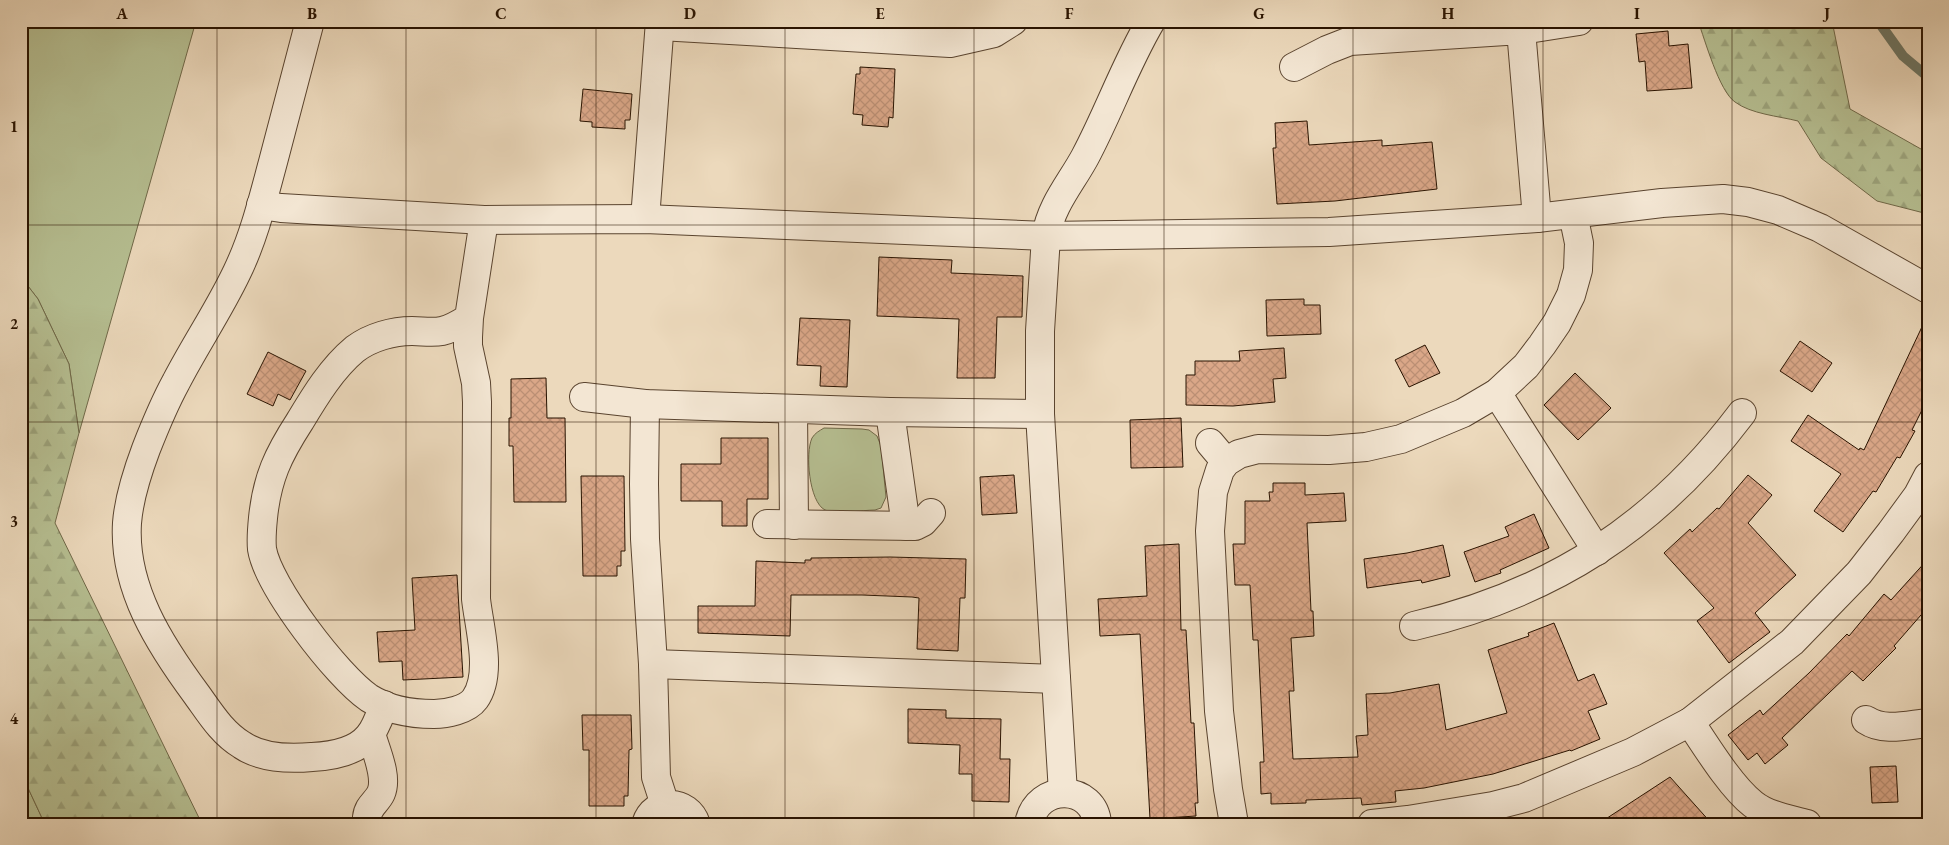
<svg xmlns="http://www.w3.org/2000/svg" width="1949" height="845" viewBox="0 0 1949 845" font-family="'EB Garamond',serif">
	<style>
		.green { fill: #b6bf92; stroke: #706949 }
		.forest { fill: url(#forest-firs); stroke: #706949 }
		.lines { fill: none; stroke-linecap: round; stroke-linejoin: round }
		.stream { stroke: #6c7767; stroke-width: 10 }
		.building { fill: url(#building-cross-hatch); stroke: #291300 }
		.minor-casing { stroke: #5a442f; stroke-width: 30 }
		.minor { stroke: #f3e6d3; stroke-width: 28 }
		.grid { fill: none; stroke: #291300; stroke-width: 1; stroke-opacity: 0.55 }
		.neatline { fill: none; stroke: #291300; stroke-width: 2 }
		.grid-label { font-size: 16px; text-anchor: middle; font-weight: bold; fill: #291300 }
	</style>
	<defs>
		<pattern id="forest-firs" width="22" height="20" patternUnits="userSpaceOnUse" patternTransform="scale(1.25)"><rect width="22" height="20" fill="#b6bf92"/><path d="M5 1l3.5 6h-7zM16 11l3.5 6h-7z" fill="#9ca37c"/></pattern>
		<pattern id="building-cross-hatch" width="8" height="8" patternUnits="userSpaceOnUse" patternTransform="scale(1.25)"><rect width="8" height="8" fill="#daa788"/><path d="M0 0l8 8M0 8l8-8" fill="none" stroke="#bb8f74"/></pattern>
	</defs>
	<rect width="100%" height="100%" fill="#ecd9bc"/>
	<filter id="stains"><feTurbulence type="fractalNoise" baseFrequency=".004" numOctaves="4"/><feColorMatrix values="0 0 0 0 .2 0 0 0 0 .09 0 0 0 0 .02 0 0 0 .5 -.17"/></filter>
	<radialGradient id="worn" r=".72"><stop offset=".6" stop-color="#630" stop-opacity="0"/><stop offset="1" stop-color="#630" stop-opacity=".3"/></radialGradient>
	<g class="green">
		<polygon points="21,21 196,21 79,433 69,364 38,299 21,277"/>
		<path d="M 824,428 L 862,429 L 869,430 L 877,436 L 881,446 L 886,497 L 881,508 L 875,510 C 863,510 836,515 825,510 C 809,502 805,453 812,438 C 815,433 819,431 824,428 Z"/>
		<polygon points="21,773 42,818 47,824 21,824"/>
	</g>
	<g class="forest">
		<path d="M 1698,21 L 1832,21 L 1850,109 L 1928,153 L 1928,214 L 1877,201 L 1821,158 L 1798,121 C 1778,116 1751,114 1735,102 C 1719,91 1705,40 1698,21 Z"/>
		<polygon points="21,277 38,299 69,364 79,433 55,523 202,824 47,824 42,818 21,773"/>
	</g>
	<g class="lines">
		<polyline class="stream" points="1878,21 1903,56 1928,77"/>
	</g>
	<g class="building">
		<polygon points="1668,31 1669,46 1688,44 1692,88 1647,91 1645,61 1639,62 1636,34"/>
		<polygon points="860,67 895,69 893,118 889,117 888,127 862,125 863,115 853,114 856,74 860,74"/>
		<polygon points="583,89 632,94 630,120 625,120 625,129 592,127 592,122 580,121"/>
		<polygon points="1307,121 1309,145 1382,140 1382,146 1432,142 1437,189 1335,201 1277,204 1273,148 1276,148 1275,123"/>
		<polygon points="879,257 952,260 951,273 1023,276 1022,317 997,317 995,378 957,378 959,319 877,316"/>
		<polygon points="1304,299 1304,305 1320,305 1321,334 1267,336 1266,300"/>
		<polygon points="1928,314 1928,398 1912,430 1915,431 1900,458 1897,457 1876,492 1873,491 1843,532 1814,511 1841,474 1791,441 1808,415 1859,450 1860,448 1864,450"/>
		<polygon points="800,318 850,320 847,387 820,386 821,366 797,365"/>
		<polygon points="1800,341 1832,363 1812,392 1780,371"/>
		<polygon points="1425,345 1440,373 1409,387 1395,360"/>
		<polygon points="1284,348 1286,378 1273,379 1275,402 1233,406 1186,405 1186,375 1195,375 1195,361 1240,361 1239,351"/>
		<polygon points="268,352 306,371 290,400 278,394 273,406 247,394"/>
		<polygon points="1575,373 1611,408 1578,440 1544,405"/>
		<polygon points="546,378 547,418 565,418 566,502 514,502 513,446 509,446 509,418 511,418 511,379"/>
		<polygon points="1181,418 1183,467 1131,468 1130,420"/>
		<polygon points="721,438 768,438 768,499 747,499 747,526 722,526 722,501 681,501 681,464 721,464"/>
		<polygon points="1014,475 1017,513 982,515 980,477"/>
		<polygon points="1748,475 1772,495 1748,523 1796,575 1755,613 1770,632 1729,663 1697,621 1714,608 1664,553 1690,529 1692,532 1717,508 1719,509"/>
		<polygon points="581,476 624,476 625,551 621,551 621,566 617,566 617,576 583,576"/>
		<polygon points="1273,483 1305,483 1305,495 1344,493 1346,521 1307,523 1311,611 1313,611 1314,636 1291,638 1294,691 1289,691 1293,759 1358,757 1356,736 1368,735 1366,694 1390,693 1439,684 1446,730 1507,713 1488,650 1529,636 1528,633 1554,623 1578,681 1594,674 1607,704 1588,711 1600,739 1571,751 1570,750 1493,774 1424,788 1395,791 1396,802 1362,805 1361,798 1306,800 1306,803 1271,804 1271,793 1261,794 1260,762 1264,762 1258,640 1253,640 1250,585 1235,585 1233,544 1245,544 1245,501 1270,501 1269,492 1273,492"/>
		<polygon points="1534,514 1549,548 1500,570 1501,573 1475,582 1464,552 1509,536 1505,527"/>
		<polygon points="1179,544 1181,630 1186,630 1191,723 1194,723 1198,803 1195,803 1196,816 1150,819 1140,634 1100,636 1098,599 1147,596 1145,546"/>
		<polygon points="1443,545 1450,576 1422,583 1421,580 1367,588 1364,559 1407,553"/>
		<polygon points="890,557 966,559 965,598 960,598 958,651 917,649 919,598 912,597 862,595 791,595 790,636 698,633 698,606 755,606 756,561 805,563 805,560 811,560 811,558"/>
		<polygon points="1928,559 1928,607 1894,646 1896,648 1863,681 1852,671 1782,738 1788,745 1765,764 1757,753 1748,760 1728,735 1760,710 1763,715 1809,673 1847,634 1849,636 1884,594 1891,600"/>
		<polygon points="457,575 463,677 403,680 402,661 379,662 377,632 415,630 412,578"/>
		<polygon points="908,709 946,710 946,718 1001,719 1000,759 1010,759 1009,802 972,801 972,774 959,774 960,745 908,743"/>
		<polygon points="582,715 631,715 632,749 629,750 628,796 624,796 624,806 589,806 589,750 583,750"/>
		<polygon points="1896,766 1898,802 1872,803 1870,767"/>
		<polygon points="1670,777 1712,824 1598,824"/>
	</g>
	<g class="lines">
		<defs>
			<g id="minor">
				<path d="M 310,21 C 298,68 285,115 273,162 C 263,199 254,237 237,272 C 219,310 195,345 176,382 C 164,404 155,426 146,449 C 137,473 129,497 127,523 C 123,588 160,645 197,695 C 210,713 222,733 242,745 C 261,758 289,759 312,757 C 332,756 356,752 369,736 C 376,728 380,715 384,705"/>
				<polyline points="660,26 950,43 994,33 1013,21"/>
				<polyline points="1521,30 1579,21"/>
				<polyline points="1294,67 1327,50 1350,41 1521,30 1537,218"/>
				<polyline points="261,205 281,208 484,220 645,219 1046,236 1329,232 1537,218 1662,203 1723,199 1748,202 1778,210 1820,228 1928,289"/>
				<polyline points="645,219 660,21"/>
				<path d="M 469,318 C 461,323 452,329 442,331 C 432,333 422,331 412,331 C 393,331 371,337 355,349 C 332,368 315,396 300,421 C 278,455 267,478 263,518 C 262,528 261,539 262,549 C 268,586 337,676 369,698 C 388,710 411,714 434,714 C 446,714 467,710 475,699 C 493,674 479,627 476,599 L 477,402 L 476,383 L 468,346 L 468,337 L 469,318 L 484,220"/>
				<polyline points="1497,393 1597,551"/>
				<polyline points="584,397 645,404 890,412 1040,414"/>
				<polyline points="645,404 644,484 645,539 653,664 656,777 665,805"/>
				<polyline points="793,409 794,525"/>
				<polyline points="890,412 906,526"/>
				<polyline points="1210,443 1226,462"/>
				<polyline points="767,524 915,526 923,522 931,513"/>
				<path d="M 1414,626 C 1552,594 1657,526 1742,413"/>
				<polyline points="653,664 1056,679"/>
				<path d="M 1866,720 C 1884,732 1907,725 1928,723"/>
				<path d="M 1690,722 C 1706,746 1731,787 1753,804 C 1768,816 1789,819 1807,824"/>
				<path d="M 1063,793 L 1040,414 L 1040,331 L 1046,236 C 1051,205 1071,183 1085,157 C 1109,112 1125,65 1151,21"/>
				<path d="M 367,817 C 368,806 377,802 381,793 C 388,777 376,751 371,734"/>
				<path d="M 646,824 C 654,798 688,799 696,824"/>
				<path d="M 1029,824 C 1037,781 1095,785 1097,824"/>
				<polyline points="1234,824 1228,789 1219,711 1210,531 1213,492 1220,470 1226,462 1239,454 1258,449 1329,450 1366,447 1401,439 1463,413 1497,393 1526,366 1542,345 1557,323 1571,295 1578,270 1579,243 1573,214"/>
				<polyline points="1372,824 1408,820 1493,806 1524,798 1633,752 1690,722 1792,642 1859,573 1891,532 1918,495 1928,476"/>
			</g>
		</defs>
		<use href="#minor" class="minor-casing"/>
		<use href="#minor" class="minor"/>
	</g>
	<path class="grid" d="M 217,21 L 217,824M 406,21 L 406,824M 596,21 L 596,824M 785,21 L 785,824M 974,21 L 974,824M 1164,21 L 1164,824M 1353,21 L 1353,824M 1543,21 L 1543,824M 1732,21 L 1732,824M 21,225 L 1928,225M 21,422 L 1928,422M 21,620 L 1928,620"/>
	<rect width="1949" height="845" fill="none" stroke="#ecd9bc" stroke-width="55"/>
	<rect x="28" y="28" width="1894" height="790" class="neatline"/>
	<g class="grid-label">
		<text x="122" y="19">A</text>
		<text x="312" y="19">B</text>
		<text x="501" y="19">C</text>
		<text x="690" y="19">D</text>
		<text x="880" y="19">E</text>
		<text x="1069" y="19">F</text>
		<text x="1259" y="19">G</text>
		<text x="1448" y="19">H</text>
		<text x="1637" y="19">I</text>
		<text x="1827" y="19">J</text>
		<text x="14" y="132">1</text>
		<text x="14" y="329">2</text>
		<text x="14" y="527">3</text>
		<text x="14" y="724">4</text>
	</g>
	<rect width="100%" height="100%" filter="url(#stains)"/>
	<rect width="100%" height="100%" fill="url(#worn)"/>
</svg>
